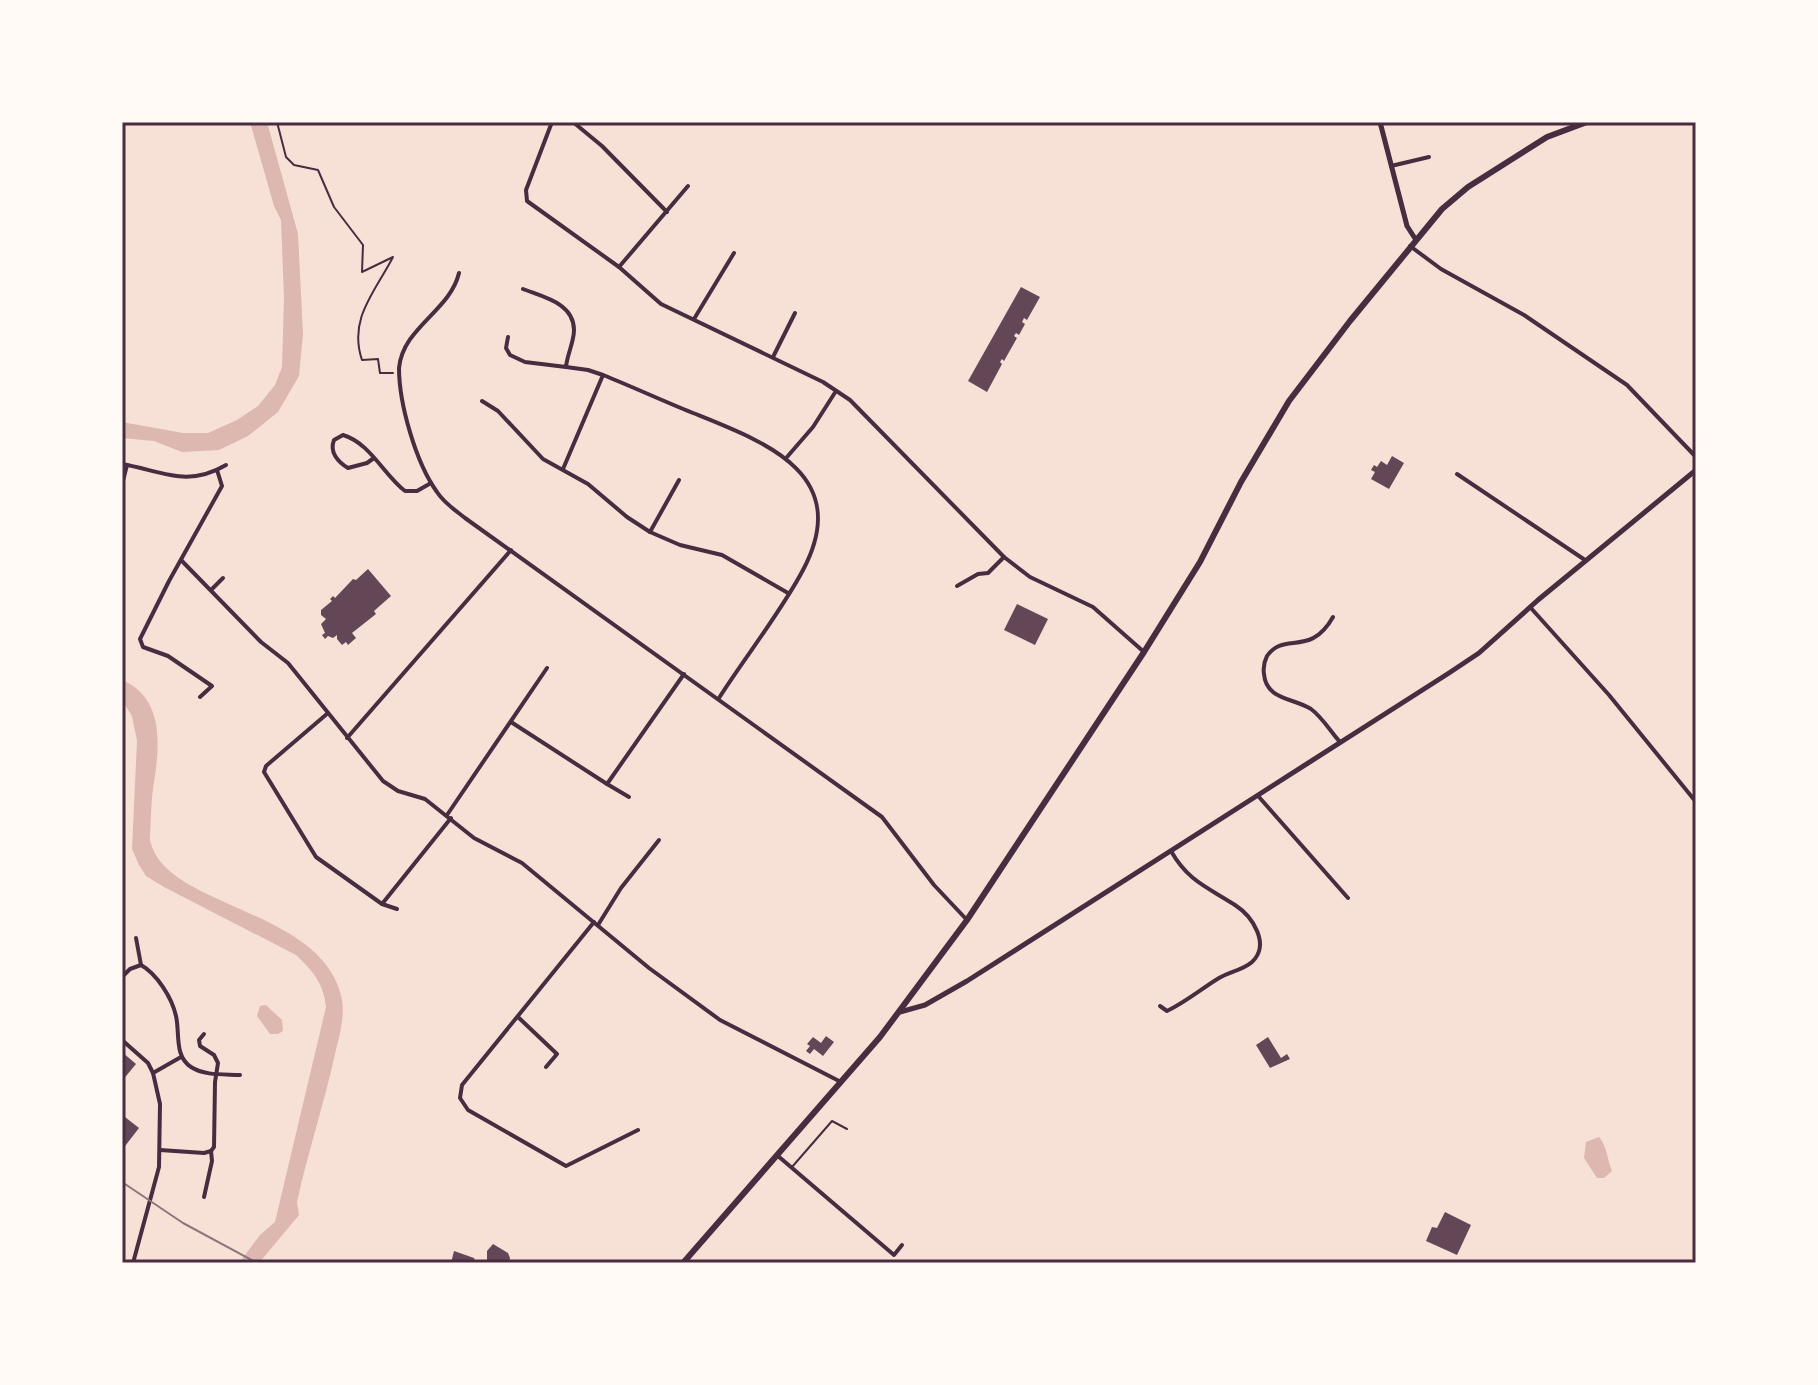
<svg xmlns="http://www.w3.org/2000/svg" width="1818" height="1385" viewBox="0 0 1818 1385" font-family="'Noto Sans',sans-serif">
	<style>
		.water { fill: #dcb8b0 }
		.building { fill: #644757 }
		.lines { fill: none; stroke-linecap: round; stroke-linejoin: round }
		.path { stroke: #4a2c40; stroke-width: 2 }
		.service { stroke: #4a2c40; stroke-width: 2 }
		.minor { stroke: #4a2c40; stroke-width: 4 }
		.tertiary { stroke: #4a2c40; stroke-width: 5 }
		.primary { stroke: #4a2c40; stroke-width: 6 }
		.rail { stroke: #8f747c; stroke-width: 2 }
		.neatline { fill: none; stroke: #4a2c40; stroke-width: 3 }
	</style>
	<rect width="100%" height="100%" fill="#f7e1d7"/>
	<g class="water">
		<polygon points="250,122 267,122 298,234 303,334 299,376 278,412 248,436 219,450 182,452 154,441 122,438 122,422 183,433 208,433 237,420 258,406 275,385 282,367 284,298 281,220 274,206"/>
		<path d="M 122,680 C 162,697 160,740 155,776 C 151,797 151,818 150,839 C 162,909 325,907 342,1000 C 345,1017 339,1037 335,1054 C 324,1104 308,1152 297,1202 L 299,1215 L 259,1263 L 239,1263 L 260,1235 L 275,1222 L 326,1007 C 324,984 313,971 296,955 L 164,887 L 146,876 L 139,865 L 132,849 L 137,741 L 132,716 L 122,700 Z"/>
		<polygon points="266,1005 282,1020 283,1031 278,1034 270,1034 257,1016 260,1006"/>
		<path d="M 1599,1137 C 1607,1146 1607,1159 1612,1171 L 1604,1178 L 1597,1178 L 1584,1158 L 1586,1142 Z"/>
	</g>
	<g class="building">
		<polygon points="1021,287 1040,297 1027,320 1024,318 1022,322 1025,324 1019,335 1016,333 1014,336 1017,338 1004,361 1002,359 1000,362 1002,364 987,392 968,381"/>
		<polygon points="1392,456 1404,463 1389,489 1371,479 1375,472 1371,470 1374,465 1377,467 1381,461 1387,465"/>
		<polygon points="368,569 391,596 374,611 376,614 352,633 356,638 348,645 346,642 342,645 337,639 337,635 333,638 328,636 325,639 322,635 325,633 321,624 326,619 321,615 321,610 332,601 330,599 333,596 335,598 353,579 356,580"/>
		<polygon points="1017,604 1048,619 1035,645 1004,630"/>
		<polygon points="826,1036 834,1042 823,1056 814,1049 810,1054 806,1051 810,1046 807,1044 813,1037 821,1043"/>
		<polygon points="1268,1037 1281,1058 1287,1054 1290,1059 1270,1068 1256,1045"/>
		<polygon points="122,1052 136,1064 122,1081"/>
		<polygon points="125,1117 139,1128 122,1150 122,1121"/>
		<polygon points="1445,1212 1471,1225 1457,1255 1426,1241 1432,1227 1437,1228"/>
		<polygon points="493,1244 508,1253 510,1258 509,1263 487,1263 487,1251"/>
		<polygon points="454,1251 474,1258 476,1263 451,1263"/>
	</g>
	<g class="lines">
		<path class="path" d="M 277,122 L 286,157 L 294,165 L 318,170 L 334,207 L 363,245 L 362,272 L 393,257 C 375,292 348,319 362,360 L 378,359 L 380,373 L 393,373"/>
		<polyline class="service" points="792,1167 832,1121 847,1129"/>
		<g class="minor">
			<polyline points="552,122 526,190 527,201 619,267 661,304 823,382 850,400 1004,557 1030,577 1093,607 1144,652"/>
			<polyline points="573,122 602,146 667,212"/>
			<polyline points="1391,166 1429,157"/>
			<polyline points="1410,246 1441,269 1524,315 1627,385 1696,457"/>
			<polyline points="619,267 688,186"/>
			<path d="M 459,273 C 450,311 403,327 399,368 C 399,404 416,463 437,492 C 444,503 455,510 465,518 L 882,817 L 934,885 L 967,920"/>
			<polyline points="694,319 734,253"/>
			<path d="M 508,337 L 506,348 L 510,355 L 525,362 L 566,367 C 567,355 574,342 574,330 C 574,303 543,297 523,289"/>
			<polyline points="773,357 795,313"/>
			<path d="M 566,367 L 588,370 L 603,375 C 633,387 663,401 693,413 C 765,442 854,474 803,570 C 781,612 745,657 719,698"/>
			<polyline points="482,401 498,411 543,459 588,484 627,517 650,532 680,545 722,555 788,593"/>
			<polyline points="787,457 813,427 836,391"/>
			<path d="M 374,458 L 367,463 L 348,468 C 338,462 329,452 334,440 L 343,435 C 370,443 384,475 405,491 L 417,491 L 431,483"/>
			<path d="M 122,464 C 162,471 187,488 226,465"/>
			<polyline points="563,469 603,375"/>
			<polyline points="1457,474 1585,560"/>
			<polyline points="122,485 127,465"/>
			<polyline points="650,532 679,480"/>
			<polyline points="181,560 261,642 288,663 383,781 398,791 425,799 474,838 522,863 649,968 720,1020 841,1082"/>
			<polyline points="957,586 978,574 988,573 1004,557"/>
			<polyline points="212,589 223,578"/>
			<polyline points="1530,607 1609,695 1696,802"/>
			<path d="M 1333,617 C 1310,658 1284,631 1267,656 C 1264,662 1263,668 1264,674 C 1266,700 1294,698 1311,709 C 1322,717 1331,732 1340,742"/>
			<polyline points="200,697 212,686 168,656 143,647 140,639 169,581 222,486 217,470"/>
			<polyline points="328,713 266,766 264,772 316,857 382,904 451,818"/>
			<polyline points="511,722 607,784 684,674"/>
			<polyline points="347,738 511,550"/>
			<polyline points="607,784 629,797"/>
			<polyline points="1259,797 1348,898"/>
			<polyline points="447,815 547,668"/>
			<polyline points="382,904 397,909"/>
			<polyline points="594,922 462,1085 460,1098 468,1110 566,1166 638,1130"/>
			<polyline points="598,925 621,888 659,840"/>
			<polyline points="136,938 141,965"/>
			<path d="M 122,977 L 130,969 L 141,965 C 157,974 172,998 176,1016 C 180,1033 174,1056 191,1067 C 205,1076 224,1074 240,1075"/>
			<path d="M 1160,1006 L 1167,1011 C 1186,1002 1201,989 1219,978 C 1229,972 1243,970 1252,962 C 1271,944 1252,916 1235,905 C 1207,887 1188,881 1171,851"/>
			<polyline points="518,1017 557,1054 546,1067"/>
			<polyline points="122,1040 148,1063 153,1073 160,1104 159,1167 133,1263"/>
			<polyline points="153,1073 181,1057"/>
			<polyline points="160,1150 204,1153 211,1151 214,1147 215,1082 218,1063 214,1055 200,1046 199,1040 204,1034"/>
			<polyline points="778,1156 894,1255 902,1245"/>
			<polyline points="204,1197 212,1161 211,1151"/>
		</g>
		<g class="tertiary">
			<polyline points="1380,122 1407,226 1416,240"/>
			<polyline points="900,1012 925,1005 967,981 1449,673 1479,653 1538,600 1696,470"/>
		</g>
		<polyline class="primary" points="683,1263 880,1037 967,920 1144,652 1200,562 1241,482 1289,401 1350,321 1442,209 1468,187 1547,137 1587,122"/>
		<polyline class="rail" points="122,1182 183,1223 257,1263"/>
	</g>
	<rect width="1818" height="1385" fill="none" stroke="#fffaf5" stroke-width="248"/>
	<rect x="124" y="124" width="1570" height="1137" class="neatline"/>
</svg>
